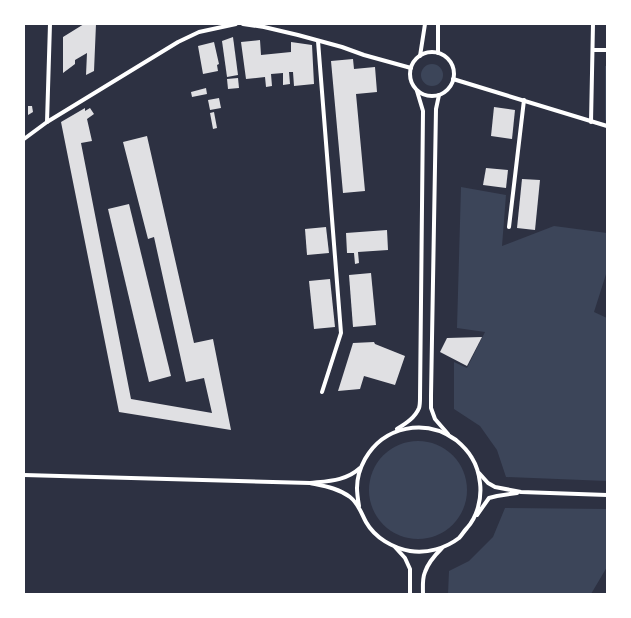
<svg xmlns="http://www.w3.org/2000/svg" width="631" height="618" viewBox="0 0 631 618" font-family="Arial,sans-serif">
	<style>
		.green { fill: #3c4559 }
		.building { fill: #e0e0e3 }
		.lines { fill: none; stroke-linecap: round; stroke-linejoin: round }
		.minor { stroke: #fff; stroke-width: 4 }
	</style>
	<rect width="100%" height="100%" fill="#2d3142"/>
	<g class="green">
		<circle cx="432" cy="75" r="11"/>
		<rect x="605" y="66" width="2" height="54"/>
		<polygon points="461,187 506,195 502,246 554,226 607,233 607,271 594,312 607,318 607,481 506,477 497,450 480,426 454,409 454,362 467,368 485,332 457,328"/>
		<circle cx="418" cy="490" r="49"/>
		<polygon points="505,508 607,509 607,567 591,594 448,594 449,571 469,561 493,537"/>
	</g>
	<g class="building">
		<polygon points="84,24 96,24 94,71 86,75 87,53 75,60 75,64 63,73 63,37"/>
		<polygon points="233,37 238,75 227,77 222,41"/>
		<polygon points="260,40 261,55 291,52 291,42 312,45 314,84 294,86 293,72 289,72 290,84 283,85 283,73 271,74 272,86 266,87 265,77 246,79 241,42"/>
		<polygon points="214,42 219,64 217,65 218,71 203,74 198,46"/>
		<polygon points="353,59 354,69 375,67 377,92 356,94 365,191 343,193 331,61"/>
		<polygon points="238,78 239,88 228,89 227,79"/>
		<polygon points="206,88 207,94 192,97 191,92"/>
		<polygon points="219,98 221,108 210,110 208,100"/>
		<polygon points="28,106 32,106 33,112 28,115"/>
		<polygon points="494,107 515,110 512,139 491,136"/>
		<polygon points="85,108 85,111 90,108 94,114 87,119 92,141 81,143 131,399 212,413 204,378 186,382 154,237 148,239 123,142 147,136 194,343 213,339 231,430 119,412 61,122"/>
		<polygon points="214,112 217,128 213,129 210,113"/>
		<polygon points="486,168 508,170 506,188 483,185"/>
		<polygon points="522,179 540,180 535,230 517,228"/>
		<polygon points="129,204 171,376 149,382 108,209"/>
		<polygon points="326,227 329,253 307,255 305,229"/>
		<polygon points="387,230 388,250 358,252 359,263 355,264 354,253 347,253 346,233"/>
		<polygon points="371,273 376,325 353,327 349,275"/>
		<polygon points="330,279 335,327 314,329 309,281"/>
		<polygon points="482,337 467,366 440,352 447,338"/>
		<polygon points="374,342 375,344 405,356 395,385 364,376 360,389 338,391 353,343"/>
	</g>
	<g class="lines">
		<g class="minor">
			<polyline points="243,24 264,27 298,35 342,47 364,55 411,68"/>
			<polyline points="318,41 341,333 322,392"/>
			<polyline points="593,50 607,50"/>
			<circle cx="432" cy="74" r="22"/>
			<polyline points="438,53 438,24"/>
			<polyline points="420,56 425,24"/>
			<polyline points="453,79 607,126"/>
			<polyline points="439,95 436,109 431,396 431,408 435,419 448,434"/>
			<polyline points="47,122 50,24"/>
			<polyline points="591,122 593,24"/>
			<polyline points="24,139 47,122 178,42 199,32 236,24"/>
			<polyline points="509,227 524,100"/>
			<path d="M 397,429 C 405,424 415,418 419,408 C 420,405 420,402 420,398 L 423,111 L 417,91"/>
			<polyline points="479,473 488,483 495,487 521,492 607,495"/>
			<path d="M 24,475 L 310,483 C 328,481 346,481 360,468"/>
			<path d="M 310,483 C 324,486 338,488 350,497 C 359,504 361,513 366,522 C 375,538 393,548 410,551 C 427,554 446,548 459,538 C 462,535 464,531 467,528 C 477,517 482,499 480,483 C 479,474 477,466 472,458 C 468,451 462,445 456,440 C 425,418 384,426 365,459 C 360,468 357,478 357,488 C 357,494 358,500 359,506"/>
			<polyline points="477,515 489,498 497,496 517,493"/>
			<polyline points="395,547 405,558 410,569 410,594"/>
			<path d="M 423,594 C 423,587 422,579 425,572 C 428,563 435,555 442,548"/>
		</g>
	</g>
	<rect width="631" height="618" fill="none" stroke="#ffffff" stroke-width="50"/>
</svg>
